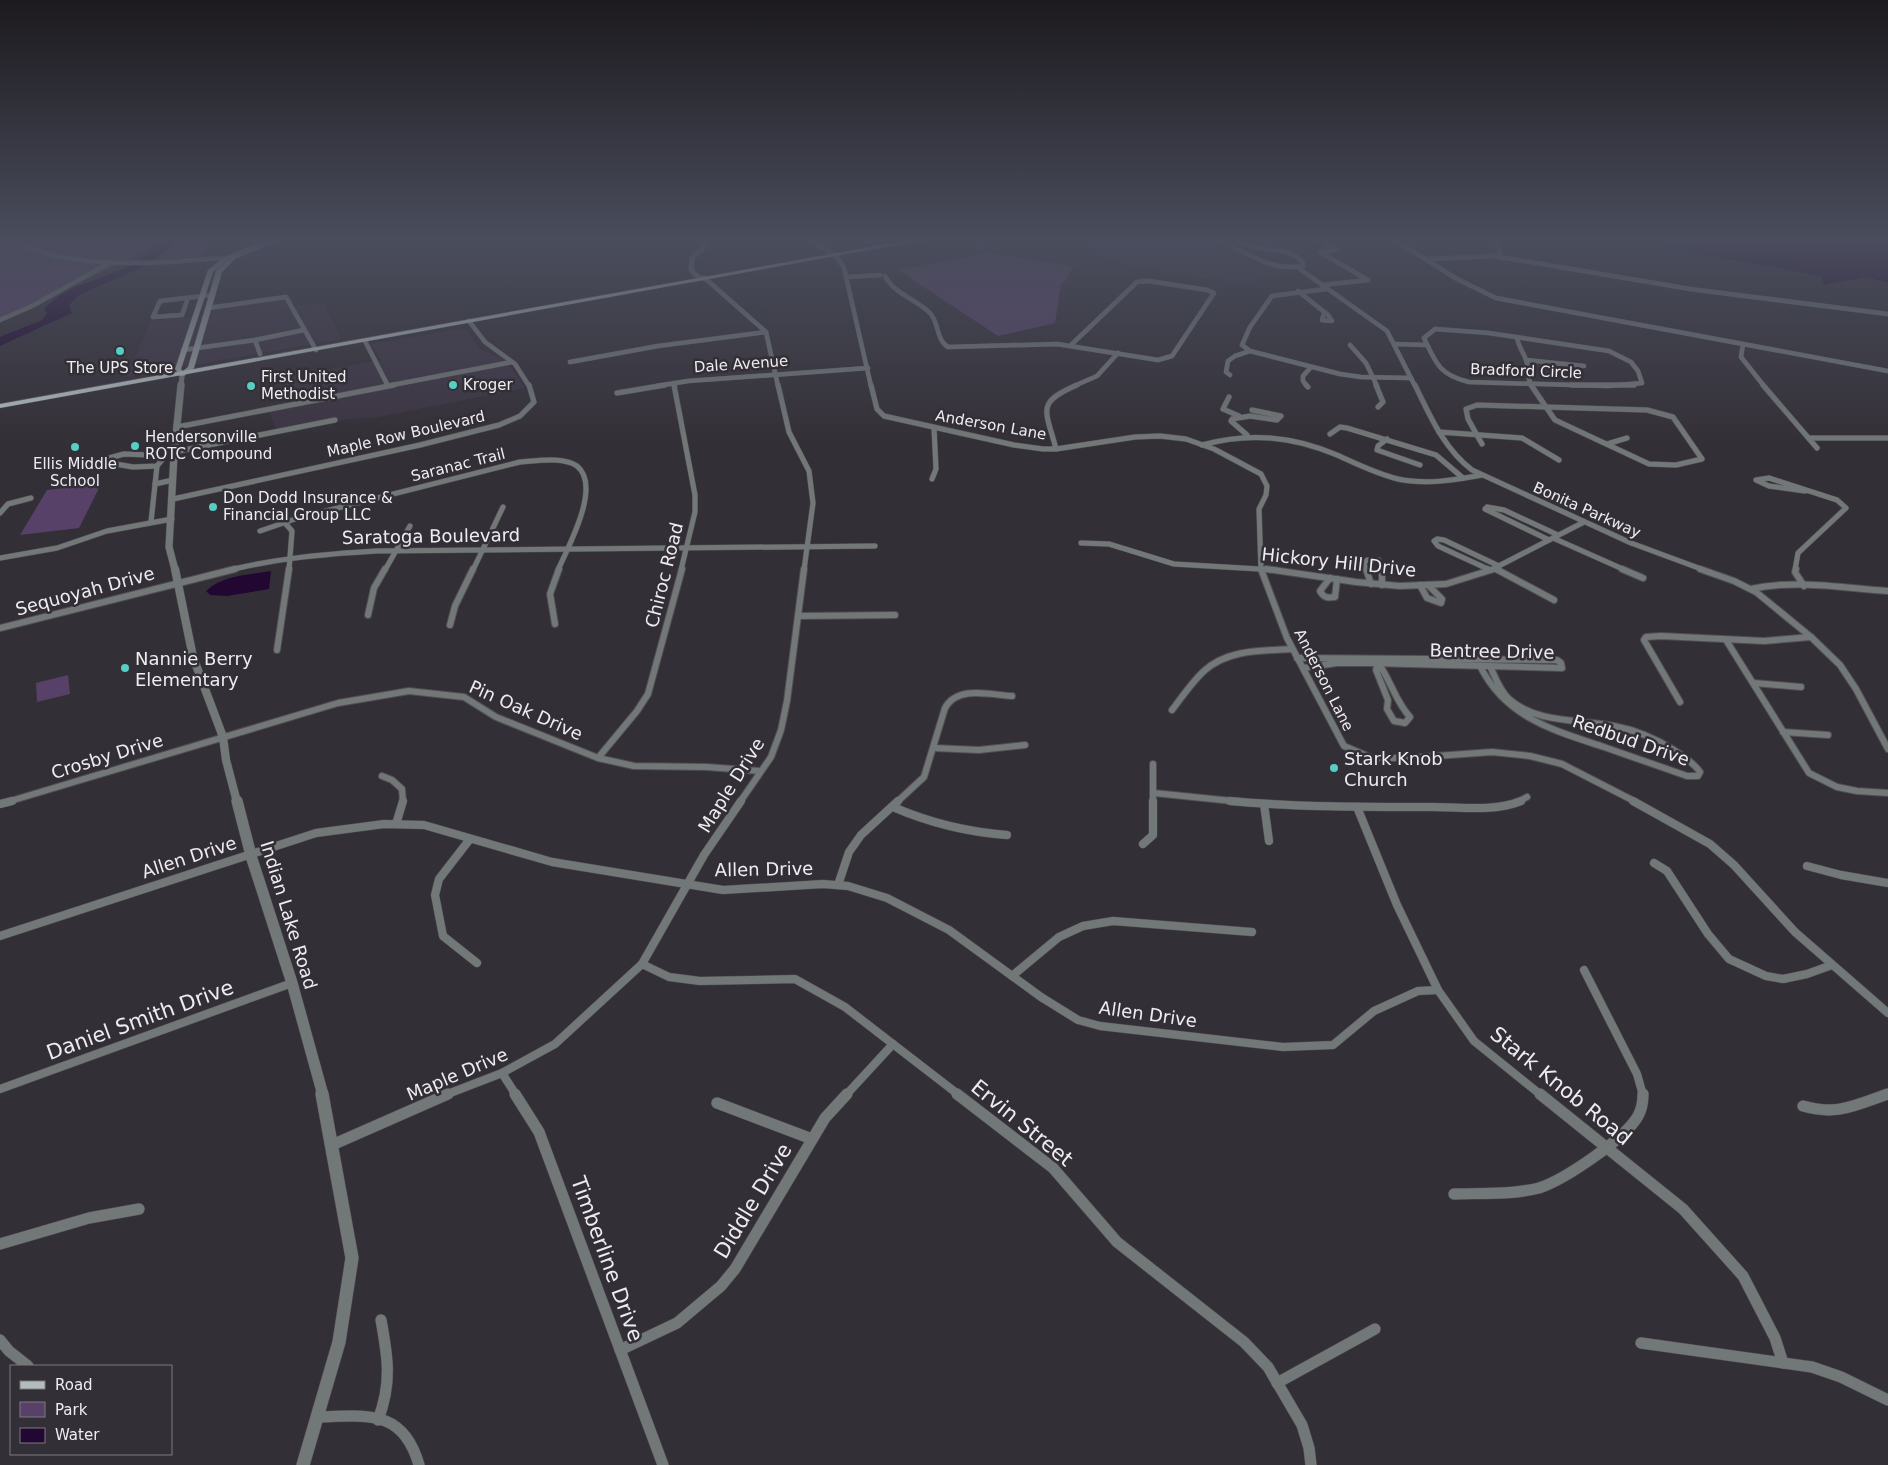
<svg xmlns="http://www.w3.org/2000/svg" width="1888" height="1465" viewBox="0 0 1888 1465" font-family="'DejaVu Sans',sans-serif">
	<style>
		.built { fill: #3c3442 }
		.green { fill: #584168 }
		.water { fill: #220732 }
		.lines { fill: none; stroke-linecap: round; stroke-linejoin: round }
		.minor-far4-casing { stroke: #514d54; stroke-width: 5 }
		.minor-far3-casing { stroke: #514d54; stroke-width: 6 }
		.minor-far2-casing { stroke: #514d54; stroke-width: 8 }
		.minor-far1-casing { stroke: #514d54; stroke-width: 9 }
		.minor-casing { stroke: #514d54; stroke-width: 12 }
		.tertiary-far4-casing { stroke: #514d54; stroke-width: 5.5 }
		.tertiary-far3-casing { stroke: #514d54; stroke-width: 8 }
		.tertiary-far2-casing { stroke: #514d54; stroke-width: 9 }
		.tertiary-far1-casing { stroke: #514d54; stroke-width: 12 }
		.tertiary-casing { stroke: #514d54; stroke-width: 14 }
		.secondary-casing { stroke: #514d54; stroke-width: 1 }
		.primary-casing { stroke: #514d54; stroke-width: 1 }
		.minor-far4 { stroke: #727777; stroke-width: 4.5 }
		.minor-far3 { stroke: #727777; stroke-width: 5 }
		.minor-far2 { stroke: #727777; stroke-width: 6 }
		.minor-far1 { stroke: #727777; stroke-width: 8 }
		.minor { stroke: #727777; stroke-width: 11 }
		.tertiary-far4 { stroke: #727777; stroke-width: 5 }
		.tertiary-far3 { stroke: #727777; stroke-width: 7 }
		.tertiary-far2 { stroke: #727777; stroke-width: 8 }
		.tertiary-far1 { stroke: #727777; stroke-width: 11 }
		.tertiary { stroke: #727777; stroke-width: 13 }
		.secondary { fill: #979f9e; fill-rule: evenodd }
		.primary { fill: #b3bebc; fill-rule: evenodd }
		.poi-dot { fill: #56cec4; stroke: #332f36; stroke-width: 2 }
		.labels { text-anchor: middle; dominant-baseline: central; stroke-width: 5; stroke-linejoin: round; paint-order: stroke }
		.far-street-label { font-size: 15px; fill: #efecf1; stroke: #332f36 }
		.far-poi-label { font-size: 15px; fill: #efecf1; stroke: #332f36; text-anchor: start }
		.street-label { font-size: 18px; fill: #efecf1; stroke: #332f36 }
		.poi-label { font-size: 18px; fill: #efecf1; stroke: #332f36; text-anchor: start }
		.near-street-label { font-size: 21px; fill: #efecf1; stroke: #332f36 }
	</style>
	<rect width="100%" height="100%" fill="#332f36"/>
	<g class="built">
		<polygon points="1032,240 980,247 938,241 941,240"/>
		<polygon points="1073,240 1212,240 1235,249 1244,255 1242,257 1250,261 1247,262 1293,271 1298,274 1241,282 1168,274 1150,266 1127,265 1114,258 1103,256"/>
		<polygon points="284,295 289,296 295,306 323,303 342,339 126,377 151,321 211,314 213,307"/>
		<polygon points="460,329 466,330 480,349 505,360 525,388 373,418 349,419 278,433 267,408 294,403 282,379 287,377 381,360 371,344"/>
	</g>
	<g class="green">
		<polygon points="0,240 168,240 0,321"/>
		<polygon points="174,240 221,240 212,243 198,257 154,259 168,250"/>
		<polygon points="987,253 1073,266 1067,279 1061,284 1055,323 998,336 898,270"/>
		<polygon points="101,484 79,528 20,535 47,490"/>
		<polygon points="68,675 70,694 37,702 36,683"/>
	</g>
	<g class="water">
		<path d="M 169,240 L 174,240 L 168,250 L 141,268 L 79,295 L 69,305 L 72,313 L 0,346 L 0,337 L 42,320 L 47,313 L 44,309 C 67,283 105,280 134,263 C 146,256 156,245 169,240 Z"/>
		<polygon points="1701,240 1860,240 1862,243 1888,248 1888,283 1866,277 1824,285 1822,276 1663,248"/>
		<path d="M 271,571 L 269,589 L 227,596 L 210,595 L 206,591 C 223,575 249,575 271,571 Z"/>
	</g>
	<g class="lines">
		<defs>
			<g id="minor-far4">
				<path d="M 19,240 L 16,243 C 63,263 116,265 167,262 C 189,261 210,257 232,258"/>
				<path d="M 1219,240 C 1247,252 1270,272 1303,266 L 1303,262 C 1290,249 1275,251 1258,248 C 1250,246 1242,243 1235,240"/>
				<polyline points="1319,240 1337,250 1320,252 1368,280 1322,285"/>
				<polyline points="1395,240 1457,279 1496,298 1888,371"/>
				<polyline points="1496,240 1501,257"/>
				<polyline points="836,256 844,268 871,386"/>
				<polyline points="1428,259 1494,256 1690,289 1888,314"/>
				<polyline points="1297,267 1387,331 1415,386"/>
				<path d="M 885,276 C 894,294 916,299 930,313 C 939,322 936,340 948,347 L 1057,344 L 1158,360 L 1172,356 L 1214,293 L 1207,290 L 1149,281 L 1137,282 L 1071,345"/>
				<polyline points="846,277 880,275"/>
				<polyline points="706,279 766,332 778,386"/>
				<polyline points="1326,289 1272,296 1250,327 1242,345 1250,351 1340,374 1361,377 1411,378"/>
				<polyline points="1298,291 1328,315 1332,321 1322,320 1324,313"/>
				<polyline points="188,298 182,315 153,317 160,301 211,295"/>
				<polyline points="208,308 286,297 316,350"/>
				<polyline points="0,320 32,306 111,262"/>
				<polyline points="469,321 485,342 515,364 529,386"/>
				<path d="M 1435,329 L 1489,333 L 1609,351 L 1631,362 L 1638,371 L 1642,383 L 1608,386 L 1469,382 C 1440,375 1436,364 1424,338 Z"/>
				<path d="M 1517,337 C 1518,347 1525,354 1527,363 C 1530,374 1525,374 1532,386"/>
				<polyline points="255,340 260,354"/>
				<polyline points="365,341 388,386"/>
				<polyline points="1394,344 1427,345"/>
				<polyline points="1743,344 1741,357 1764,386"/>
				<polyline points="1350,345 1366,363 1377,386"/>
				<polyline points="183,350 255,340 304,330"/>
				<polyline points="1526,360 1584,366"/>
				<polyline points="570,362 658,346 766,332"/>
				<polyline points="1230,375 1226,372 1228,361 1235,356 1250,351"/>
				<polyline points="674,383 675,386"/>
				<polyline points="387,386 512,362"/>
				<polyline points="657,386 688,381 868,368"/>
				<polyline points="1074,386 1097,376 1118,353"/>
				<polyline points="1307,386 1303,381 1303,376 1311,367"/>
			</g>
			<g id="minor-far3">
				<polyline points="674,385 695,495 695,512 681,570"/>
				<polyline points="778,385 789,432 809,471 813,503 804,570"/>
				<polyline points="871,385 877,409 884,416 1014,445 1043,449 1056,449 1135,437 1160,436 1186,439 1214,449 1261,474 1267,486 1266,495 1259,509 1261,570"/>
				<polyline points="1306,385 1308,387"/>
				<polyline points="1376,385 1383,402 1378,407"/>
				<path d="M 1415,385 C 1430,416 1444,449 1472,470 L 1631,543 L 1704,570"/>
				<polyline points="1531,385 1546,407"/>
				<polyline points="1571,385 1634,385"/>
				<polyline points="1763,385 1817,448"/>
				<polyline points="617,393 665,385"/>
				<polyline points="1229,397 1223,409 1239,416"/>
				<polygon points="1546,407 1647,410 1673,417 1702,459 1676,465 1649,464 1555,420"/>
				<polyline points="177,427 394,385"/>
				<polyline points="1439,432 1522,438 1559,460"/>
				<polyline points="1330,434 1340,427 1347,428 1436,455 1463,478"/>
				<polyline points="1247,435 1231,421 1232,419 1250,416 1277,420 1281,416 1252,410"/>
				<polyline points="1809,438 1888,438"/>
				<polyline points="1387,439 1378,446 1377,450 1420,465"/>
				<polyline points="1482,444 1468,419 1466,409 1477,405 1546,407"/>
				<polyline points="1607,444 1627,438"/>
				<path d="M 1202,445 C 1249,432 1292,436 1337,455 C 1357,464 1377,474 1398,479 C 1426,485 1455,480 1482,475"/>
				<path d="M 1056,449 C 1046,410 1035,403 1077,385"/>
				<polyline points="174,452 335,420"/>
				<polygon points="124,454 149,455 162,460 157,466 133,467 104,462 109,458"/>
				<polyline points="932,479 936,469 934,428"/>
				<polyline points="155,484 173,480"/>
				<polyline points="173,499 420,445 499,425 520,416 534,402 529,385"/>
				<polyline points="0,513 8,504 31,498"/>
				<polyline points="151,522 157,466"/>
				<polyline points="285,523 292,531 289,570"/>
				<path d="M 260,531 L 298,518 L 520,462 C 535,461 563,456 577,466 C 602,486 568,547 558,570"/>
				<polyline points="1553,538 1625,570"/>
				<polyline points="1549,540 1485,509 1487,507 1504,510 1558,535"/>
				<polyline points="1081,543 1109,544 1174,564 1277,570"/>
				<polyline points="0,558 57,548 107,531 172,519"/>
				<polyline points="1495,568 1498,570"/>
				<path d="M 230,570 C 278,558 326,554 376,551 L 875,546"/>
				<polyline points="385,570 410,526"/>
				<polyline points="473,570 503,507"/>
				<polyline points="1366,570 1364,563 1367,560 1379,560 1382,570"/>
				<polyline points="1490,570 1438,546 1434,541 1437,539 1444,540 1499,566"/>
				<polyline points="1491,570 1584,522"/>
				<polyline points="1795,570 1798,553 1846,508 1837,500 1769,478 1756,480 1769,486 1805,491"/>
			</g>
			<g id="minor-far2">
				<polyline points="1261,569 1287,638 1344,746 1372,758 1409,758 1492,752 1530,756 1562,764 1636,802"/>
				<polyline points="1266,569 1356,582 1400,586 1446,584 1494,569"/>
				<polyline points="1366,569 1371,584"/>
				<polyline points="1382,569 1382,585"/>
				<polyline points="1487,569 1490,570"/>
				<polyline points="1496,569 1554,600"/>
				<polyline points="1622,569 1643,578"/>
				<polyline points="1700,569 1734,581 1756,592 1811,637 1840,665 1856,689 1888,749"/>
				<polyline points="1796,569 1795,572 1804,586"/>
				<path d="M 1330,578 L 1320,591 C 1324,598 1327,598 1335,597 L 1337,579"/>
				<polyline points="1420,585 1427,598 1441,603 1442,599 1428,585"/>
				<path d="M 1751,589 C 1795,579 1843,588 1888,591"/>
				<polyline points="368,615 374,588 385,569"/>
				<polyline points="798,616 895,615"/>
				<polyline points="555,624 550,594 559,569"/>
				<polyline points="450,625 455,606 473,569"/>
				<polyline points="0,628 235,569"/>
				<polyline points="1726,640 1809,773 1837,787 1857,791 1888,793"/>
				<polyline points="277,650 289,569"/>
				<polyline points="1297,658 1557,660 1561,663 1562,668 1369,663 1337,663 1303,668"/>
				<path d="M 1378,663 C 1391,680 1395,701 1410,717 L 1405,723 L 1394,721 L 1387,709 L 1388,700 L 1376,670 Z"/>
				<path d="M 1480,666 C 1506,718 1553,730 1604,747 C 1632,757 1659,766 1687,776 L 1698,776 L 1700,772 C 1694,763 1683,756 1674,750 C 1656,739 1636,730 1614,726 C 1580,719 1537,724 1509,699 C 1500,691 1495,677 1490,666"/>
				<polyline points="1754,683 1801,687"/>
				<polyline points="1680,702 1644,640 1646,637 1661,636 1764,641 1811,637"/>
				<path d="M 1172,710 C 1182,697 1192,682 1204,671 C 1228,649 1262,651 1292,649"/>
				<polyline points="1783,732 1828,735"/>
				<polyline points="934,748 979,750 1025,745"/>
				<polyline points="598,758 637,711 648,694 682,569"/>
				<polyline points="1153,764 1153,802"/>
				<polyline points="382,776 392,780 402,789 403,802"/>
				<polyline points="1154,793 1242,802"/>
				<polyline points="7,802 338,703 409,691 464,697 496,717 598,758 634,766 707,767 760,771"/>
				<polyline points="740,802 771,757 781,730 787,701 804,569"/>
				<path d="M 897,802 L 924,777 L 945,708 C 958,685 990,695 1012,696"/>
				<polyline points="1518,802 1527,797"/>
			</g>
			<g id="minor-far1">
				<path d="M 1230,801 C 1297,807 1365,807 1433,807 C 1460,807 1495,812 1521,801"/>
				<polyline points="1633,801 1710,844 1734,865 1795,932 1888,1013"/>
				<polyline points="0,804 12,801"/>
				<polyline points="1264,804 1269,841"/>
				<path d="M 893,807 C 930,823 967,832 1007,835"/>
				<polyline points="1357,807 1397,905 1438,990 1474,1041 1541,1095"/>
				<polyline points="396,824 403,801"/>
				<polyline points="470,839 439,879 435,895 443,936 477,963"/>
				<polyline points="1143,844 1153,835 1153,801"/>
				<polyline points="1654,863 1667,871 1708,934 1729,959 1766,976 1783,979 1807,974 1832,965"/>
				<polyline points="1807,866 1841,875 1888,883"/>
				<polyline points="838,885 849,852 861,835 898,801"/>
				<polyline points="0,936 316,833 384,824 424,825 552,862 723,890 823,884 848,886 887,898 949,930 1041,997 1078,1020 1100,1026 1283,1047 1333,1045 1374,1011 1418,991 1438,990"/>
				<polyline points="642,964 669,977 700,981 795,979 845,1007 959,1095"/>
				<polyline points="1584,970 1637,1074 1643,1095"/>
				<polyline points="1012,976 1059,937 1083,926 1113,921 1252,932"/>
				<polyline points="502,1073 516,1095"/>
				<polyline points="0,1089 292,983"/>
				<polyline points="445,1095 502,1073 555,1044 642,964 704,855 741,801"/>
				<polyline points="846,1095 893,1044"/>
				<polyline points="1885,1095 1888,1094"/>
			</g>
			<g id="minor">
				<polyline points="515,1094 539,1132 663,1465"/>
				<polyline points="957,1094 1053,1168 1117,1242 1244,1342 1268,1367 1302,1425 1309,1448 1311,1465"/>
				<polyline points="1540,1094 1683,1209 1743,1276 1775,1338 1783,1363"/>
				<polyline points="717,1103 812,1139"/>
				<path d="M 1803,1106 C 1838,1116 1855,1105 1888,1094"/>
				<polyline points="332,1145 448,1094"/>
				<path d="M 1454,1194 C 1482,1193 1511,1195 1539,1188 C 1564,1180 1625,1139 1638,1116 C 1642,1109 1643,1102 1643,1094"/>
				<polyline points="0,1244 89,1218 139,1209"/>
				<polyline points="0,1340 9,1351 28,1366"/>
				<polyline points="1641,1343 1812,1367 1841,1377 1888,1400"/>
				<polyline points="620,1350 677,1323 721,1286 735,1269 825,1118 847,1094"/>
				<polyline points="1277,1383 1375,1329"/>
				<path d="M 317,1417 C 366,1416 403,1408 419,1465"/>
				<path d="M 378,1420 C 392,1383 388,1358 381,1320"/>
			</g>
			<g id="tertiary-far4">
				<polyline points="811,240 836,256"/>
				<polyline points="706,279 698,277 691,270 692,258 705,246 707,240"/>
				<polyline points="181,386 182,375"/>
			</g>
			<polyline id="tertiary-far3" points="175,570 169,547 174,455 181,385"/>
			<polyline id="tertiary-far2" points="175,569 193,657 223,737 226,760 237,802"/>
			<polyline id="tertiary-far1" points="237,801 252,859 292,983 323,1095"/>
			<polyline id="tertiary" points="303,1465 339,1342 352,1258 322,1094"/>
			<path id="secondary" d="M 264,240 L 280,240 L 235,259 L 222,272 L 194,368 L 184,376 L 180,376 L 175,369 L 208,270 L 224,257 ZM 229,259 L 216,271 L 188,367 L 183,371 L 181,369 L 213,272 Z"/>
			<polygon id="primary" points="909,240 923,240 0,408 0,404"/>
		</defs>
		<use href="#minor-far4" class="minor-far4-casing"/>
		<use href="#minor-far3" class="minor-far3-casing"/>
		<use href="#minor-far2" class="minor-far2-casing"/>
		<use href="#minor-far1" class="minor-far1-casing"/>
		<use href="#minor" class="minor-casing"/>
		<use href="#tertiary-far4" class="tertiary-far4-casing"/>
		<use href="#tertiary-far3" class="tertiary-far3-casing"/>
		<use href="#tertiary-far2" class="tertiary-far2-casing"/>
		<use href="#tertiary-far1" class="tertiary-far1-casing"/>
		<use href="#tertiary" class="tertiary-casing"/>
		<use href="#secondary" class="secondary-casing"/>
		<use href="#primary" class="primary-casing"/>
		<use href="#minor-far4" class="minor-far4"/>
		<use href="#minor-far3" class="minor-far3"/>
		<use href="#minor-far2" class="minor-far2"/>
		<use href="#minor-far1" class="minor-far1"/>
		<use href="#minor" class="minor"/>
		<use href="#tertiary-far4" class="tertiary-far4"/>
		<use href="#tertiary-far3" class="tertiary-far3"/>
		<use href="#tertiary-far2" class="tertiary-far2"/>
		<use href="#tertiary-far1" class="tertiary-far1"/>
		<use href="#tertiary" class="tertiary"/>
		<use href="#secondary" class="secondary"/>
		<use href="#primary" class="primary"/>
	</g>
	<linearGradient id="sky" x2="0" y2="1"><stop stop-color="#1c1a1e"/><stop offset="0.54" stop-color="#4a4d5d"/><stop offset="1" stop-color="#4a4d5d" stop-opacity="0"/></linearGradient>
	<rect width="1888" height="445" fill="url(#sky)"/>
	<g class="poi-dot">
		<circle cx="120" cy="351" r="5"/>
		<circle cx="453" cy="385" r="5"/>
		<circle cx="251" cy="386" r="5"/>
		<circle cx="135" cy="446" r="5"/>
		<circle cx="75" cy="447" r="5"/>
		<circle cx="213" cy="507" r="5"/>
		<circle cx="125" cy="668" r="5"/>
		<circle cx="1334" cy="768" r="5"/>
	</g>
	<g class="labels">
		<g class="far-street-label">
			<text transform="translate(741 364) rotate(-4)">Dale Avenue</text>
			<text transform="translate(1526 371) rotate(2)">Bradford Circle</text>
			<text transform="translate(991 425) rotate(10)">Anderson Lane</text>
			<text transform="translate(406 434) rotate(-13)">Maple Row Boulevard</text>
			<text transform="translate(458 465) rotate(-14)">Saranac Trail</text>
			<text transform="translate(1587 510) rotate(24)">Bonita Parkway</text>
			<text transform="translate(1324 680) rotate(63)">Anderson Lane</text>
		</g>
		<g class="far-poi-label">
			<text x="120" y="368" text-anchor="middle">The UPS Store</text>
			<text x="261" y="377">First United<tspan x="261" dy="17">Methodist</tspan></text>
			<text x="463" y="385">Kroger</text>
			<text x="145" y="437">Hendersonville<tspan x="145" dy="17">ROTC Compound</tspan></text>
			<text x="75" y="464" text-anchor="middle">Ellis Middle<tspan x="75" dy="17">School</tspan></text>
			<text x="223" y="498">Don Dodd Insurance &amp;<tspan x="223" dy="17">Financial Group LLC</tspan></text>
		</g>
		<g class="street-label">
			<text transform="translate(431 536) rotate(-1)">Saratoga Boulevard</text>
			<text transform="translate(1339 562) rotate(6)">Hickory Hill Drive</text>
			<text transform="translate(664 575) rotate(-76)">Chiroc Road</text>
			<text transform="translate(85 591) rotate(-15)">Sequoyah Drive</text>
			<text transform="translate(1492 651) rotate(1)">Bentree Drive</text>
			<text transform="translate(526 710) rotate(24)">Pin Oak Drive</text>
			<text transform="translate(1631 740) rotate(19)">Redbud Drive</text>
			<text transform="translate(107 756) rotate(-17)">Crosby Drive</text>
			<text transform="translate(731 785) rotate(-58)">Maple Drive</text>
			<text transform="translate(189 857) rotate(-18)">Allen Drive</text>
			<text transform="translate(764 869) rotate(-1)">Allen Drive</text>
			<text transform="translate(289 915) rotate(73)">Indian Lake Road</text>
			<text transform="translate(1148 1014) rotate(8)">Allen Drive</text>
			<text transform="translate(457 1074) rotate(-23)">Maple Drive</text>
		</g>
		<g class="poi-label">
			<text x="135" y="658">Nannie Berry<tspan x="135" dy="21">Elementary</tspan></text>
			<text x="1344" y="758">Stark Knob<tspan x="1344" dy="21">Church</tspan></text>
		</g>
		<g class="near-street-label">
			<text transform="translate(140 1020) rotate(-20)">Daniel Smith Drive</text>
			<text transform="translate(1561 1086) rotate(39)">Stark Knob Road</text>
			<text transform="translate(1022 1123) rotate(39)">Ervin Street</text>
			<text transform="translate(753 1201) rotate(-59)">Diddle Drive</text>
			<text transform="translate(607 1259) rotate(70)">Timberline Drive</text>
		</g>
	</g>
	<rect x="10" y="1365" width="162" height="90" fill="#332f36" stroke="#7e7b81"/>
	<rect x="20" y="1381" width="25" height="8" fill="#b3bebc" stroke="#7e7b81"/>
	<text x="55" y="1390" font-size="15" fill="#efecf1">Road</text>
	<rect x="20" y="1402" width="25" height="15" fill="#584168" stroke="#7e7b81"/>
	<text x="55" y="1415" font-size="15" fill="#efecf1">Park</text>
	<rect x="20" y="1428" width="25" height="15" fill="#220732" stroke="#7e7b81"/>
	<text x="55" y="1440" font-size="15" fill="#efecf1">Water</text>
</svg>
